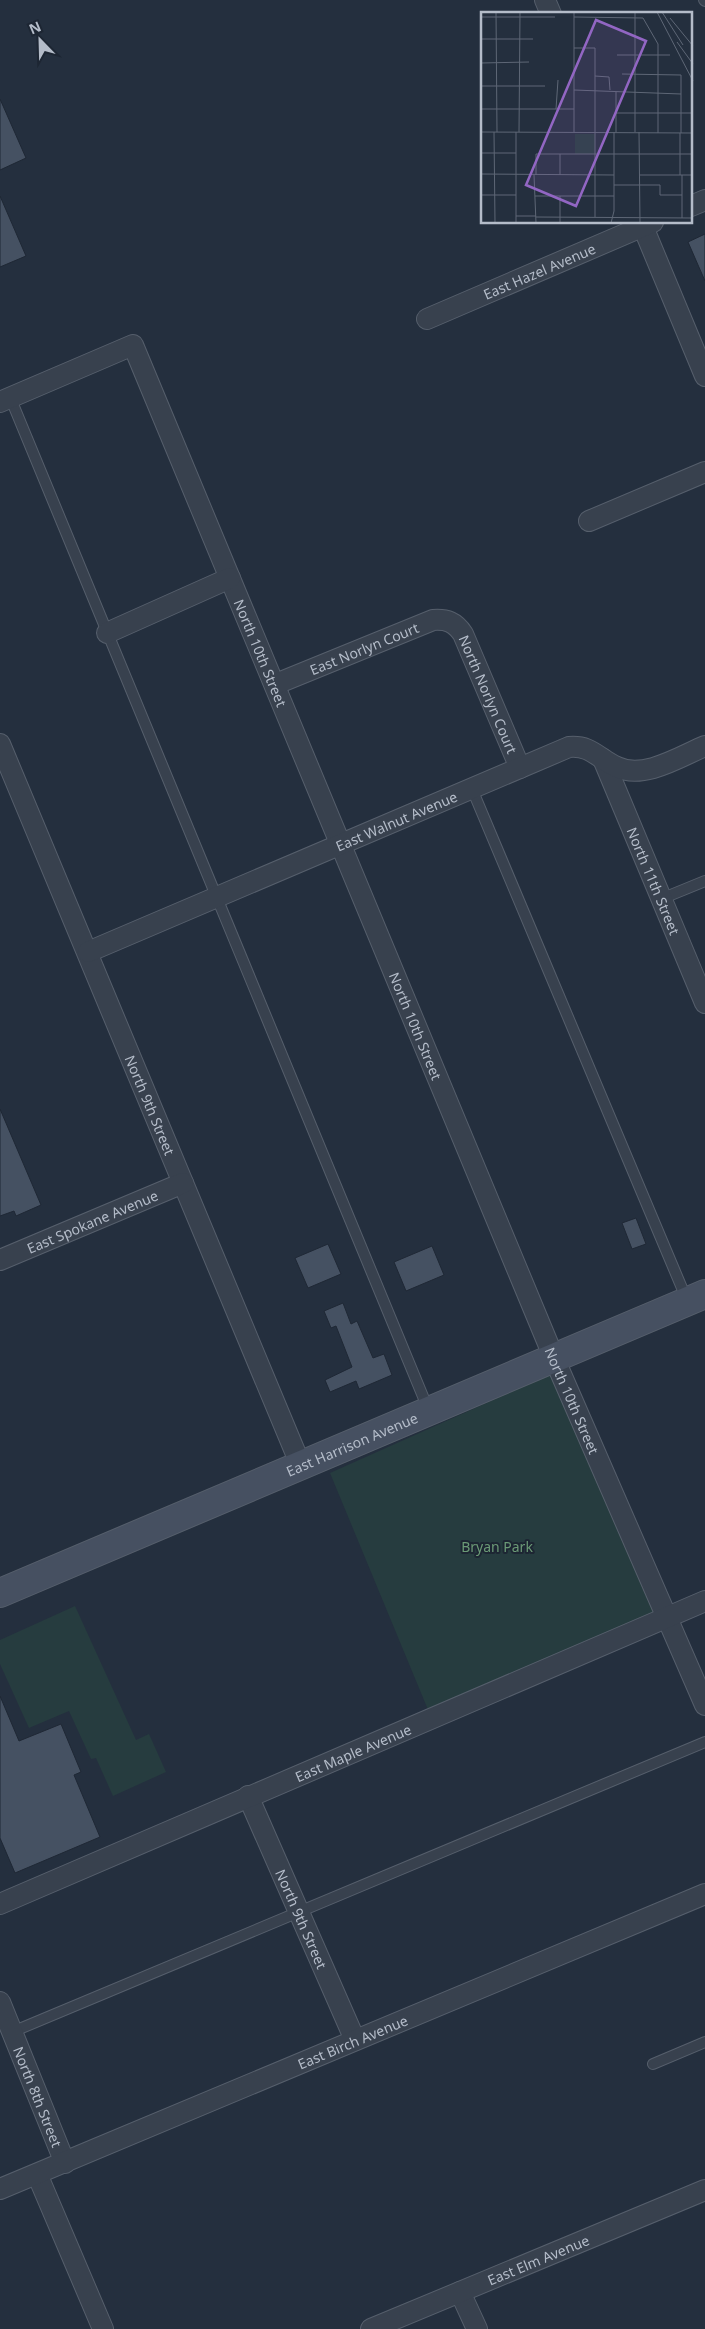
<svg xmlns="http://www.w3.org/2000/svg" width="705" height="2329" viewBox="0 0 705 2329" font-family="'Noto Sans',sans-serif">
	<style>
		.green { fill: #263c3f }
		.building { fill: #455162; stroke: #1f2835 }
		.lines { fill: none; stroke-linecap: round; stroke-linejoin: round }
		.lane-casing { stroke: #565f6c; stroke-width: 12 }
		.street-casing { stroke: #565f6c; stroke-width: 22 }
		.secondary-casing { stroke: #565f6c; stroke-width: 30 }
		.lane { stroke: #38414e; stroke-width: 10 }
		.street { stroke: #38414e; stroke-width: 20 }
		.secondary { stroke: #465061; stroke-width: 28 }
		.labels { text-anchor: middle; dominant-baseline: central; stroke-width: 4; stroke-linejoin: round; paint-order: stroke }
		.street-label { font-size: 14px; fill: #b4bcc9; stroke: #1d2633 }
		.park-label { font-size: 14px; fill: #6b9a76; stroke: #1d2633 }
		.inset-road { fill: none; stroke: #5e6776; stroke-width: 1 }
		.view { fill: #9266c3; fill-opacity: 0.15; stroke: #9266c3; stroke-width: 2.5 }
		.inset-edge { fill: none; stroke: #b4bcc9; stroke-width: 2.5 }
	</style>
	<rect width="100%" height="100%" fill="#242f3e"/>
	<g class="green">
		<polygon points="558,1371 667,1616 431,1717 330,1473"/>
		<polygon points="75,1606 136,1740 149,1734 166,1772 113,1796 96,1758 91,1759 69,1711 29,1728 0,1664 0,1640"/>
	</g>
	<g class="building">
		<polygon points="0,99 26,158 0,170"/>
		<polygon points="0,196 26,256 0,267"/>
		<polygon points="705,234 705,281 688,242"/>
		<polygon points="0,1109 41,1205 16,1216 14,1211 0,1216"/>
		<polygon points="636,1218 646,1244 632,1249 622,1223"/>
		<polygon points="328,1244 341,1274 308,1288 295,1258"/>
		<polygon points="432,1246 444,1275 406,1291 394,1262"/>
		<polygon points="343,1303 351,1324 357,1321 373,1358 384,1354 392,1375 359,1389 356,1381 330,1392 325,1380 352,1367 336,1326 331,1328 324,1311"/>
		<polygon points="0,1696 19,1741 61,1724 81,1772 74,1775 100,1837 15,1873 0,1838"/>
	</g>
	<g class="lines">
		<defs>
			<g id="lane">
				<polyline points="704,0 705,1"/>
				<polyline points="10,397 429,1411"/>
				<polyline points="472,789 687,1300"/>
				<polyline points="661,899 705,881"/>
				<polyline points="12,2032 705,1742"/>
				<polyline points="653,2064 705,2042"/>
			</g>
			<g id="street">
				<polyline points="545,0 551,14"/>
				<polyline points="691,206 705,200"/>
				<polyline points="641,222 705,376"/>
				<path id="s1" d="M 427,319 L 653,222"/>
				<path id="s2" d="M 0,402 L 133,345 L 554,1358 L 705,1705"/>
				<polyline points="589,521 705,472"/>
				<polyline points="107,633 230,578"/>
				<path id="s3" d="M 276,684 L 433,620 C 447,619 455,622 463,634 L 520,768"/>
				<path id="s4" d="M 0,744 L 301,1466"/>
				<path id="s5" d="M 603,759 L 705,1003"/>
				<path id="s6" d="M 88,952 L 569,747 C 592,745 598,759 617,767 C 644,780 681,756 705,746"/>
				<path id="s7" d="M 0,1260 L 183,1183"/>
				<path id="s8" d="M 248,1796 L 355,2040"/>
				<path id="s9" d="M 0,1904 L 705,1601"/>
				<path id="s10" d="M 0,2002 L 65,2163"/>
				<polyline points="37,2174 103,2329"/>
				<path id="s11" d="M 0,2189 L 705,1894"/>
				<polyline points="460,2292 477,2329"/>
				<path id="s12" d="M 371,2329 L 705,2190"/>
			</g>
			<g id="secondary">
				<path id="s13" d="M 0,1593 L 705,1294"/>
			</g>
		</defs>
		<use href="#lane" class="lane-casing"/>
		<use href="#street" class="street-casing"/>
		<use href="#secondary" class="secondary-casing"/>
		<use href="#lane" class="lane"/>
		<use href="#street" class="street"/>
		<use href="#secondary" class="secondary"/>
	</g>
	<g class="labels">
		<g class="street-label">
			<text stroke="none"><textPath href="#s1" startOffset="122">East Hazel Avenue</textPath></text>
			<text stroke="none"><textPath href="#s3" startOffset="95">East Norlyn Court</textPath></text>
			<text stroke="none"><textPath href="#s2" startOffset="478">North 10th Street</textPath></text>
			<text stroke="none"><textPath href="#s3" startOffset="270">North Norlyn Court</textPath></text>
			<text stroke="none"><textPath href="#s6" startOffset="335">East Walnut Avenue</textPath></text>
			<text stroke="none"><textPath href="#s5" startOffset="132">North 11th Street</textPath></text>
			<text stroke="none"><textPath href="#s2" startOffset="882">North 10th Street</textPath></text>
			<text stroke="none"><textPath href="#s4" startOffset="391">North 9th Street</textPath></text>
			<text stroke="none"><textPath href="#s7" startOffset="100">East Spokane Avenue</textPath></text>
			<text stroke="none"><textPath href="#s2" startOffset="1288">North 10th Street</textPath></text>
			<text stroke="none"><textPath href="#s13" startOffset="382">East Harrison Avenue</textPath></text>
			<text stroke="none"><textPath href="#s9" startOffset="384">East Maple Avenue</textPath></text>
			<text stroke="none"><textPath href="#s8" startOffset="134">North 9th Street</textPath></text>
			<text stroke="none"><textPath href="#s11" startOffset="382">East Birch Avenue</textPath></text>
			<text stroke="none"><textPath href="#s10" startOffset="102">North 8th Street</textPath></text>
			<text stroke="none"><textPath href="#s12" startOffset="181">East Elm Avenue</textPath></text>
		</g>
		<g class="park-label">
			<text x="497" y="1546">Bryan Park</text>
		</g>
	</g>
	<g transform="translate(481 12)">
		<rect width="211" height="211" fill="#242f3e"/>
		<path d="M 94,122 L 114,122 L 114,142 L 94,142 Z" fill="#263c3f"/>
		<path class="inset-road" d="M 15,0 L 16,120M 176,0 L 212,69M 181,0 L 202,33M 0,5 L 74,5M 93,5 L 162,6 L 177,32 L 177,121M 189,6 L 212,34M 0,27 L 52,27M 196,30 L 212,52M 93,36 L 114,36 L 114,205M 136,43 L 189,43M 0,51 L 48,50M 141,62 L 200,63 L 200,121M 114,64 L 128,65 L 129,78M 0,74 L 64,74M 93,78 L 200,82M 0,97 L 93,97M 75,97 L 77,68M 135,101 L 212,101M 0,120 L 212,121M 13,120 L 14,211M 35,120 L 35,211M 38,120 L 39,0M 93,120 L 93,0M 135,120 L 135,80M 154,120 L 154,0M 158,120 L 159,211M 199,121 L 199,163M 0,141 L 35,141M 79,142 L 79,163M 0,162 L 133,163M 53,163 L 55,211M 55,163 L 55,142 L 212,142M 158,163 L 212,163M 201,163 L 201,206M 133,173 L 179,173 L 179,183 L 201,183M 0,183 L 35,183M 54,184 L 133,184M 79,184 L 79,211M 35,204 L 55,204M 55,205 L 212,206M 130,211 L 133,199 L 133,120"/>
		<path class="view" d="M 115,8 L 165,29 L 95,194 L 45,173 Z"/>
		<rect width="211" height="211" class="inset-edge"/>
	</g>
	<g transform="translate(40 40) rotate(337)" stroke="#1d2633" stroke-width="4" paint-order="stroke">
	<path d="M0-4L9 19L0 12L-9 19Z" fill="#b4bcc9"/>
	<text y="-8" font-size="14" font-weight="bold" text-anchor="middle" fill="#b4bcc9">N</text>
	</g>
</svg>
